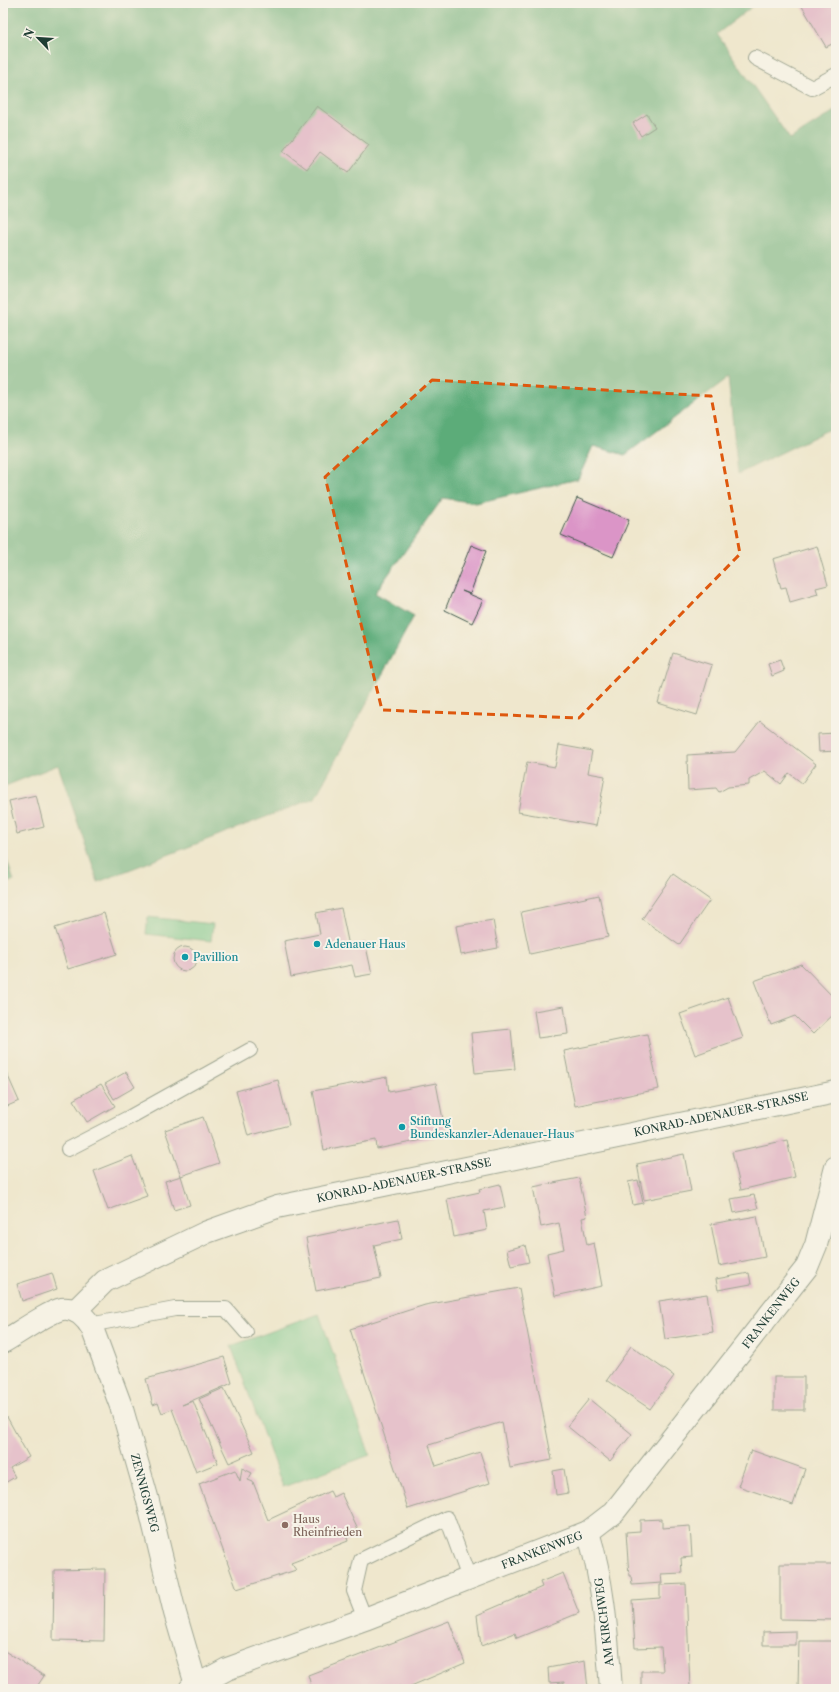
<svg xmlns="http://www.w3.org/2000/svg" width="839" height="1692" viewBox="0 0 839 1692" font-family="'Libre Caslon Text',serif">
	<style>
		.green { fill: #70c88e; stroke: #488261 }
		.forest { fill: #5cac79; stroke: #3e7456 }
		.building { fill: #db95c7 }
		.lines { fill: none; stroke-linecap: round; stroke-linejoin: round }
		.lane-casing { stroke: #3e564b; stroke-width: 16 }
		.street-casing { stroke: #3e564b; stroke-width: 24 }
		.lane { stroke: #fff; stroke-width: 14 }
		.street { stroke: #fff; stroke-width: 22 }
		.marked { fill: none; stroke: #de580e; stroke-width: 3; stroke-dasharray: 8 5; stroke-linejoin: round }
		.culture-dot { fill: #0f9aa8; stroke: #f7f3e8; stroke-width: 1.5 }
		.education-dot { fill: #8d6e63; stroke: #f7f3e8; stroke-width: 1.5 }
		.labels { text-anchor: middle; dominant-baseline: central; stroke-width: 4; stroke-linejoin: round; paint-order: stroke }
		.culture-label { font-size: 11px; fill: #0d838f; stroke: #f7f3e8; text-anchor: start }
		.street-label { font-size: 11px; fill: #1f3d34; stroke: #f7f3e8 }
		.education-label { font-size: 11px; fill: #785e54; stroke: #f7f3e8; text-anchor: start }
	</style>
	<rect width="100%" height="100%" fill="#f7f3e8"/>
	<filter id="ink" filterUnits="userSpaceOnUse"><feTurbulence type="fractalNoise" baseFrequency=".025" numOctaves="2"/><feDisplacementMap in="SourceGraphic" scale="8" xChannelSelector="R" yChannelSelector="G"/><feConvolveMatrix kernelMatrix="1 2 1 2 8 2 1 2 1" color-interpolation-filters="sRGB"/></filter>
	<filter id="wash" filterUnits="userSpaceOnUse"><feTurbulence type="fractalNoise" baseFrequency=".012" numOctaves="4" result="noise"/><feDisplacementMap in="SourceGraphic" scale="16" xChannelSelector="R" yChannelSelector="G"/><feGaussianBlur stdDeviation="0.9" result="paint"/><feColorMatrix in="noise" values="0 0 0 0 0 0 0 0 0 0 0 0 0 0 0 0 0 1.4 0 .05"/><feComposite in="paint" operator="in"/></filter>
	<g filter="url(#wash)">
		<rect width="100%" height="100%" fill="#efe7cd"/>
		<g class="green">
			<polygon points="148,917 213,924 211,941 146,934"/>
			<polygon points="319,1314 370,1455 283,1487 231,1346"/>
		</g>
		<g class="forest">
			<polygon points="3,3 757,3 717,34 790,139 836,110 836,426 738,474 728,378 625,455 593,446 578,479 476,503 443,498 375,593 414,616 315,798 98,882 58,765 3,787"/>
			<polygon points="3,849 14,881 3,883"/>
		</g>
		<g id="blocks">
			<g class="building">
				<polygon points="800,3 836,3 836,42 826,47"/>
				<polygon points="317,106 369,145 348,173 320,152 307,169 283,151"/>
				<polygon points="647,114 655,127 641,136 633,123"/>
				<polygon points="577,498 629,520 613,557 561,535"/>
				<polygon points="471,545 486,551 470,594 462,591 483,600 472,623 445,610"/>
				<polygon points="817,546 828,585 816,588 818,594 790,602 786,587 781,588 773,559"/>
				<polygon points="673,653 712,665 697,715 658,703"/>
				<polygon points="780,660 784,671 772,676 768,664"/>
				<polygon points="760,721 816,764 802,783 789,773 781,784 765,771 749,780 749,785 728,787 719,792 716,788 688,790 687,755 735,752"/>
				<polygon points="836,733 836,751 819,752 818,734"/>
				<polygon points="559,745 592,751 588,773 605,776 596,826 518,812 527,762 555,767"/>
				<polygon points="36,795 44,827 17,834 9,801"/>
				<polygon points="673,874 710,900 679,945 642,919"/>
				<polygon points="599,895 608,937 530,954 521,912"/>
				<polygon points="341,908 349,946 365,942 372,974 355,977 352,965 291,977 284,941 320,934 316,913"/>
				<polygon points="104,913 117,954 68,969 55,928"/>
				<polygon points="493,920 498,948 461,955 456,926"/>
				<circle cx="185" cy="959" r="12"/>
				<polygon points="801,964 836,1000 836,1012 813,1034 795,1016 771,1025 754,981"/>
				<polygon points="728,997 743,1038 695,1055 680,1014"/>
				<polygon points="564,1006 568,1034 538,1038 534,1011"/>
				<polygon points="511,1029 515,1069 475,1073 471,1033"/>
				<polygon points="647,1034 659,1089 575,1106 564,1051"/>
				<polygon points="3,1065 19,1101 3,1108"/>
				<polygon points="126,1072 135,1087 114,1099 105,1084"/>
				<polygon points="387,1077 389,1092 436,1083 446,1135 377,1149 376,1140 324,1150 313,1091"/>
				<polygon points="278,1080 289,1125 248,1136 236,1091"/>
				<polygon points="101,1084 115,1106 87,1122 73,1100"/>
				<polygon points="203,1117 219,1163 181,1176 165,1130"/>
				<polygon points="787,1140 795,1177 741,1190 732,1152"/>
				<polygon points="684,1154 691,1191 644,1200 637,1164"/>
				<polygon points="132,1156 147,1196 108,1210 94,1171"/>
				<polygon points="181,1176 190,1205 174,1210 165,1181"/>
				<polygon points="579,1178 587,1217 582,1218 587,1245 594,1243 602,1286 555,1296 547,1253 564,1249 559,1223 541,1227 533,1187"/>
				<polygon points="638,1180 643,1203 633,1205 628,1182"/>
				<polygon points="500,1184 505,1207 484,1211 487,1230 454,1237 447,1199 480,1192 479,1189"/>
				<polygon points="754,1195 758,1208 734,1213 731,1199"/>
				<polygon points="757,1216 765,1257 719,1266 711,1224"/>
				<polygon points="398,1219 402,1239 374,1245 381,1278 316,1291 306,1238"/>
				<polygon points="525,1245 529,1262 511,1266 507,1250"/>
				<polygon points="52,1273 57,1289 22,1301 17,1284"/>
				<polygon points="749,1273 751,1284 718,1290 716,1279"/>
				<polygon points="519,1288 552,1460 510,1468 502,1422 429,1445 436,1466 480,1452 490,1483 408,1509 350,1329 425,1305"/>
				<polygon points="707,1294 713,1332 665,1339 659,1301"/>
				<polygon points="631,1346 674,1376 650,1409 607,1380"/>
				<polygon points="224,1357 232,1383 182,1405 193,1401 218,1463 196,1472 172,1409 162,1413 158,1403 153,1405 146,1379"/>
				<rect x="774" y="1377" width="30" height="33"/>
				<polygon points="224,1388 254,1452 229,1463 199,1399"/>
				<polygon points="589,1399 632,1434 610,1461 567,1426"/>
				<polygon points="7,1417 29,1457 10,1468 15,1477 3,1484 3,1420"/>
				<polygon points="751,1450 805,1469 793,1505 738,1486"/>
				<polygon points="242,1468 252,1473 248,1480 253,1482 268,1520 330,1491 333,1497 341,1493 358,1530 346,1535 348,1541 291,1563 296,1570 237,1589 199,1484 235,1470 240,1481"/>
				<polygon points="564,1469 568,1493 556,1495 553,1471"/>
				<polygon points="662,1519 662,1528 690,1526 692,1557 681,1558 682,1573 661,1574 662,1583 632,1585 631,1576 629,1576 626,1532 640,1531 640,1520"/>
				<polygon points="780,1564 836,1564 836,1620 780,1619"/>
				<polygon points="105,1569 104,1641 53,1640 54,1570"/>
				<polygon points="563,1573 579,1613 517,1638 515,1633 481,1646 477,1615 542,1587 540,1582"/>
				<polygon points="686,1584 690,1689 641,1689 641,1671 663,1671 662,1658 661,1647 635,1648 632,1600 660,1598 660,1585"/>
				<polygon points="449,1621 465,1663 404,1689 401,1689 400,1686 392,1689 312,1689 308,1675"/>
				<polygon points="796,1631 796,1645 763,1645 763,1632"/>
				<polygon points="799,1641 836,1641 836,1689 798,1689"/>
				<polygon points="3,1650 44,1676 38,1685 45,1689 3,1689"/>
				<polygon points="585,1661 588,1689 541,1689 564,1686 564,1682 549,1683 548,1668"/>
			</g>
		</g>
	</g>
	<g filter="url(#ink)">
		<use href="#blocks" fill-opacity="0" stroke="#3e564b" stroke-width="1"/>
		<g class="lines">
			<defs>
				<g id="lane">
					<polyline points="755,58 812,88 836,75"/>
					<polyline points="68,1149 130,1117 250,1050"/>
					<polyline points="92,1328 100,1323 175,1309 226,1309 246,1332"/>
					<polyline points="365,1619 354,1591 361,1560 447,1518 469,1578"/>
				</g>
				<g id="street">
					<polyline points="75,1311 105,1281 207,1232 277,1207 836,1092"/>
					<path d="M 3,1342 C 17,1334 48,1312 62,1309 C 76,1307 86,1318 92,1328 L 122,1409 L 147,1497 L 175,1613 L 196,1685"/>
					<path d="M 588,1532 C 604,1583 607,1636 611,1689"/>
					<polyline points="190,1689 227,1669 365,1619 588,1532 614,1512 807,1267 816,1245 836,1167"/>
				</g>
			</defs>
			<use href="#lane" class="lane-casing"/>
			<use href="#street" class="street-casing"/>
			<use href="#lane" class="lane"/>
			<use href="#street" class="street"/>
		</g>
	</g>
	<path d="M0 0H839V1692H0ZM 432,380 L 711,396 L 740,554 L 579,718 L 382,710 L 325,477 Z" fill="#efe7cd" fill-opacity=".55" fill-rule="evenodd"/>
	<path class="marked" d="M 432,380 L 711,396 L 740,554 L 579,718 L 382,710 L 325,477 Z"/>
	<g class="culture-dot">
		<circle cx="317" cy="944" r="4"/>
		<circle cx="185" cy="957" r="4"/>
		<circle cx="402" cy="1127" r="4"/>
	</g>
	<circle class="education-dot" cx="285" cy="1525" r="4"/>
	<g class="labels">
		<g class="culture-label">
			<text x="325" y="944">Adenauer Haus</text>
			<text x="193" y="957">Pavillion</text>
			<text x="410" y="1121">Stiftung<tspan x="410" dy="13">Bundeskanzler-Adenauer-Haus</tspan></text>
		</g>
		<g class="street-label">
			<text transform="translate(721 1114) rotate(-12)">KONRAD-ADENAUER-STRASSE</text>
			<text transform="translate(404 1180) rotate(-12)">KONRAD-ADENAUER-STRASSE</text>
			<text transform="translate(771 1313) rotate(-52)">FRANKENWEG</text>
			<text transform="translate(145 1493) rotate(75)">ZENNIGSWEG</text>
			<text transform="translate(542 1550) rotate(-21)">FRANKENWEG</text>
			<text transform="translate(604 1622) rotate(-97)">AM KIRCHWEG</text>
		</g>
		<g class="education-label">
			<text x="293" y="1519">Haus<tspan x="293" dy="13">Rheinfrieden</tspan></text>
		</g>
	</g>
	<rect width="839" height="1692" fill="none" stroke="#f7f3e8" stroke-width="16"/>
	<g transform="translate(38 38) rotate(295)" stroke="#f7f3e8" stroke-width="3" paint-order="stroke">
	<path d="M0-3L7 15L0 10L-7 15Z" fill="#1f3d34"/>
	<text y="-6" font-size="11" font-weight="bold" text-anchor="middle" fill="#1f3d34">N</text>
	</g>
</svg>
